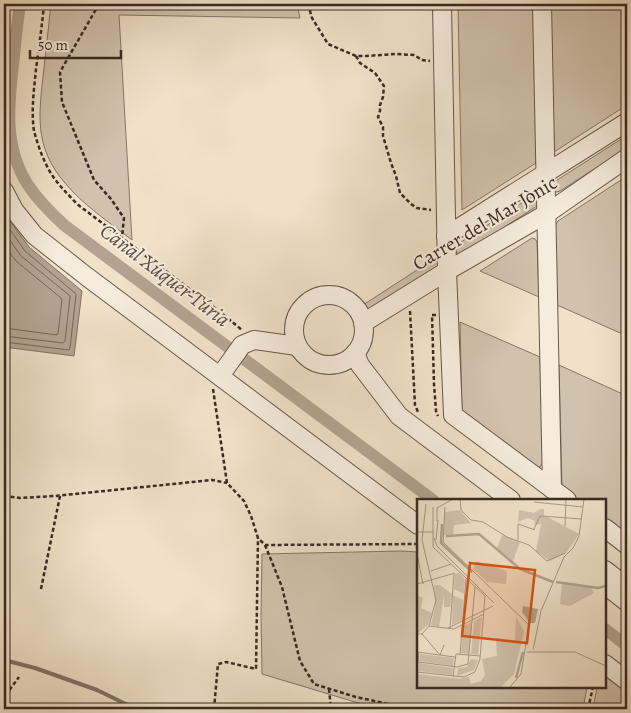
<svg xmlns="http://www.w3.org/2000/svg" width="631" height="713" viewBox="0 0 631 713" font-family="Alegreya,serif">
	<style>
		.green { fill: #d1c2ad; stroke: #857668 }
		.water { fill: #b2a390; stroke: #827364 }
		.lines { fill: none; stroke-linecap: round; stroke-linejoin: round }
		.shore { stroke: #766659; stroke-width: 1 }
		.stream { stroke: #827364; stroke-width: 4 }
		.canal { stroke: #b2a390; stroke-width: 12 }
		.minor-casing { stroke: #67584c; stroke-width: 20 }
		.path { stroke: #392a22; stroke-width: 2.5; stroke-dasharray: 4 2.5; stroke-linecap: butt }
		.minor { stroke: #f5ecdc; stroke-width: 18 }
		.labels { text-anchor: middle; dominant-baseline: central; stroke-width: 4; stroke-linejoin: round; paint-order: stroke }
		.street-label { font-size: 20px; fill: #392a22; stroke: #f5ecdc }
		.water-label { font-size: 21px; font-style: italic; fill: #5d4e43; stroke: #f5ecdc }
		.inset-river { fill: none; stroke: #b2a390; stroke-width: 2.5 }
		.inset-road { fill: none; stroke: #a79886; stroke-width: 1 }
		.view { fill: #d6540e; fill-opacity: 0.15; stroke: #d6540e; stroke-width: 2.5 }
		.inset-edge { fill: none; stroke: #392a22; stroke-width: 2.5 }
	</style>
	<rect width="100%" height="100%" fill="#f0e1c9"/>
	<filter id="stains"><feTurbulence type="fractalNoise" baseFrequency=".004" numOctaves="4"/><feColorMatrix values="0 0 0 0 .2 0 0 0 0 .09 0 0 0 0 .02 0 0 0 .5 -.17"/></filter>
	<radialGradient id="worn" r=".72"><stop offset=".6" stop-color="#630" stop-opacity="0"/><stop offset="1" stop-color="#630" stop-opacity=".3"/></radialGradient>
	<g class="green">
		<path d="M 51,4 L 297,4 L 300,18 L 119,15 L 132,240 C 110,223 82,204 65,183 C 33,146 39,113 44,68 C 46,47 49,25 51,4 Z"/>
		<polygon points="458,4 533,4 536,163 462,210"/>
		<polygon points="551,4 627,4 627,105 554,152"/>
		<polygon points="626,136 627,136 627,148 560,191 557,192 553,191 554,182"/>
		<polygon points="624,178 627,178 627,336 557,305 555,226 558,221"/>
		<path d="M 535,196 L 539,200 L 539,203 L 537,206 L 464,253 L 461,254 L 457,253 C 455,249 455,247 458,244 L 531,197 Z"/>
		<polygon points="532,238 535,239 537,242 539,297 480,271"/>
		<polygon points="438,258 443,265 369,314 363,305 434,259"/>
		<polygon points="460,322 540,357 543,462 540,467 535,467 462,413"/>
		<polygon points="559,365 627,396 627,536 605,519 605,500 579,500 562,487"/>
		<polygon points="401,551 418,552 418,687 587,687 583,709 384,709 375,708 262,674 261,614 262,554"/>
		<polygon points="605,671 627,688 627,709 593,709 597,687 605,687"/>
	</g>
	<polygon class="water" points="4,213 29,247 82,291 74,356 4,347"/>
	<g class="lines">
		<g class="shore">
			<polyline points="4,221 25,251 75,293 76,295 70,348 69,350 4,342"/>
			<polyline points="4,232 21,256 69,295 70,297 65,341 63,343 4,336"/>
			<polyline points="4,245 16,261 61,298 62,300 58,333 57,335 4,328"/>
		</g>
		<polyline class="stream" points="4,660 35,668 97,690 136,709"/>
		<g class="canal">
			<path d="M 20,4 C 17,24 15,45 13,65 C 8,107 4,148 28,185 C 38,200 51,213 64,225 L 433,500"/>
			<polyline points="605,629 627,646"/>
		</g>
		<defs>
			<g id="minor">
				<polyline points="442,4 447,271 453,415 567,500"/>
				<polyline points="542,4 552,489"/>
				<polyline points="4,191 14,210 34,235 86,276 418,525"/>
				<polyline points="446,236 627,122"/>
				<circle cx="329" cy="330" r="35"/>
				<polyline points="363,323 447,271 546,214 627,158"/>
				<polyline points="355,353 360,365 399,416 511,500"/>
				<polyline points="220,376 242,345 254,340 297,346"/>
				<polyline points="605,528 627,545"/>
				<polyline points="605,570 627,587"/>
				<polyline points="605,585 627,602"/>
				<polyline points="605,664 627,681"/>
			</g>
		</defs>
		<use href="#minor" class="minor-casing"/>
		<g class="path">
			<path d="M 44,4 C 42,26 39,47 36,69 C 34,89 31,111 34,131 C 37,142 41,154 46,164 C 53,180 65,191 77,204 L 220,312 L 242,330"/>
			<polyline points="99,4 60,72 62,102 94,180 111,199 124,218 122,237"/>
			<polyline points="308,4 312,18 328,44 356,56 366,56 396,54 414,55 422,60 430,61"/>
			<polyline points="356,56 360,63 375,73 384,86 383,97 380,105 380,111 378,117 383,127 383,136 391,163 396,176 400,193 411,204 417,208 431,210"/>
			<polyline points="410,311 415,405 418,412"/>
			<polyline points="436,315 432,315 434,384 436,411 438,416"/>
			<polyline points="213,389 227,483 244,501 251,516 258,538 265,545 418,544"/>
			<polyline points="4,496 20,498 55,496 212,480 227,483"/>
			<polyline points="265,545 282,587 300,661 314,684 356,697 411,709"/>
			<polyline points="41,589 60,496"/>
			<polyline points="329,689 331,709"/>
			<polyline points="4,691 8,692 19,677"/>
			<polyline points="214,709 218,664 226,662 256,669 258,538"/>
			<polyline points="588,709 593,687"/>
		</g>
		<use href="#minor" class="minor"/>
	</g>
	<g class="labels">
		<g class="street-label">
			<text transform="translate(485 223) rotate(-31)">Carrer del Mar Jònic</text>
		</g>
		<g class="water-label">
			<text transform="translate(165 275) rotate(37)">Canal Xúquer-Túria</text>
		</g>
	</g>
	<g transform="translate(417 499)">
		<rect width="189" height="189" fill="#f0e1c9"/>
		<path d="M 123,10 L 127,10 L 127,16 L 162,35 L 149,54 L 133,62 L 119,52 L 124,25 L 117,26 L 118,22 L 111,19 L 101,23 L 102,11 L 117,14 ZM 43,11 L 54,24 L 37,26 L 36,35 L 27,36 L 28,13 ZM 85,36 L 103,43 L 96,62 L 80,49 ZM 59,62 L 90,72 L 89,85 L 70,83 L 56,70 ZM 42,74 L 48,80 L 47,95 L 37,90 L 38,75 ZM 145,85 L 174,89 L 177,94 L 153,107 L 143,105 ZM 17,86 L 23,86 L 35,95 L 33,108 L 27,108 L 27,96 L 22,128 L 14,126 L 18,109 ZM 0,96 L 6,99 L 4,109 L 15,114 L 11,126 L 0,135 ZM 36,96 L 46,101 L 45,121 L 35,126 ZM 65,118 L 61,156 L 54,155 L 57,122 ZM 99,118 L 107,132 L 97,175 L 84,188 L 0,188 L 0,175 L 43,180 L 52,178 L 54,185 L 64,182 L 68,176 L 65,160 L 80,157 L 79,139 L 98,141 ZM 55,123 L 52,155 L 44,154 L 46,127 ZM 3,155 L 37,159 L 36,167 L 2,162 ZM 54,160 L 61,161 L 57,171 L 40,177 L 41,169 L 50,168 ZM 2,164 L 36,169 L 35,176 L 1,172 Z" fill="#d1c2ad"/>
		<path d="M 106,107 L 121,110 L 118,124 L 113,124 L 105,113 Z" fill="#b2a390"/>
		<path class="inset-river" d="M 25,25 L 24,44 L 55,73M 29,37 L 62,35 L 103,70 L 136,83M 139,83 L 181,89 L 189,87M 99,179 L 106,153"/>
		<path class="inset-road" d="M 43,0 L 44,11 L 54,21 L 66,23 L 90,38 L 112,46 L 130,62 L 148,54M 117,3 L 166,8M 28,8 L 26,43 L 112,126 L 104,175 L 93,188M 20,22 L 20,9 L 36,0M 148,27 L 149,0M 117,30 L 123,17 L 165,20M 0,33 L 16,33M 17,39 L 20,47 L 77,104M 19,41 L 21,21M 101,41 L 101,25 L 118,31M 0,55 L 6,85M 14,72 L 34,65M 0,85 L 38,74M 12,127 L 37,130 L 67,115M 31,129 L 76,107M 33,129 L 37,75M 0,135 L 5,135 L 23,156 L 27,146M 5,135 L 12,127 L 19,101 L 5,41 L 9,5M 116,151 L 124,112 L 147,58 L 156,49 L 162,37 L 167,0M 0,153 L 38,158M 110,153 L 158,153 L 189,167M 43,155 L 49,80M 1,163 L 40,168 L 51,165 L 58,88M 0,172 L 2,153M 0,173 L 47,178 L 58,173 L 63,160 L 68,97 L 16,48 L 16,8M 36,178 L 39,155 L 63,157"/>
		<path class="view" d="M 53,64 L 118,71 L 110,144 L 45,137 Z"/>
		<rect width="189" height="189" class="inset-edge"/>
	</g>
	<rect width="631" height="713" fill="none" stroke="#f0e1c9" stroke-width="20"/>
	<rect x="5" y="5" width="621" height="703" fill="none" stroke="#392a22" stroke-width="2.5"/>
	<rect x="10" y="10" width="611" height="693" fill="none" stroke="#392a22"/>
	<path d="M30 50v8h91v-8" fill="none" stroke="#392a22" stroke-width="2.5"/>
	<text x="38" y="50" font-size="15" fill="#392a22" stroke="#f5ecdc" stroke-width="4" paint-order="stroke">50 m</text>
	<rect width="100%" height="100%" filter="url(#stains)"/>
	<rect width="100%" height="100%" fill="url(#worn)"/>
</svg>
